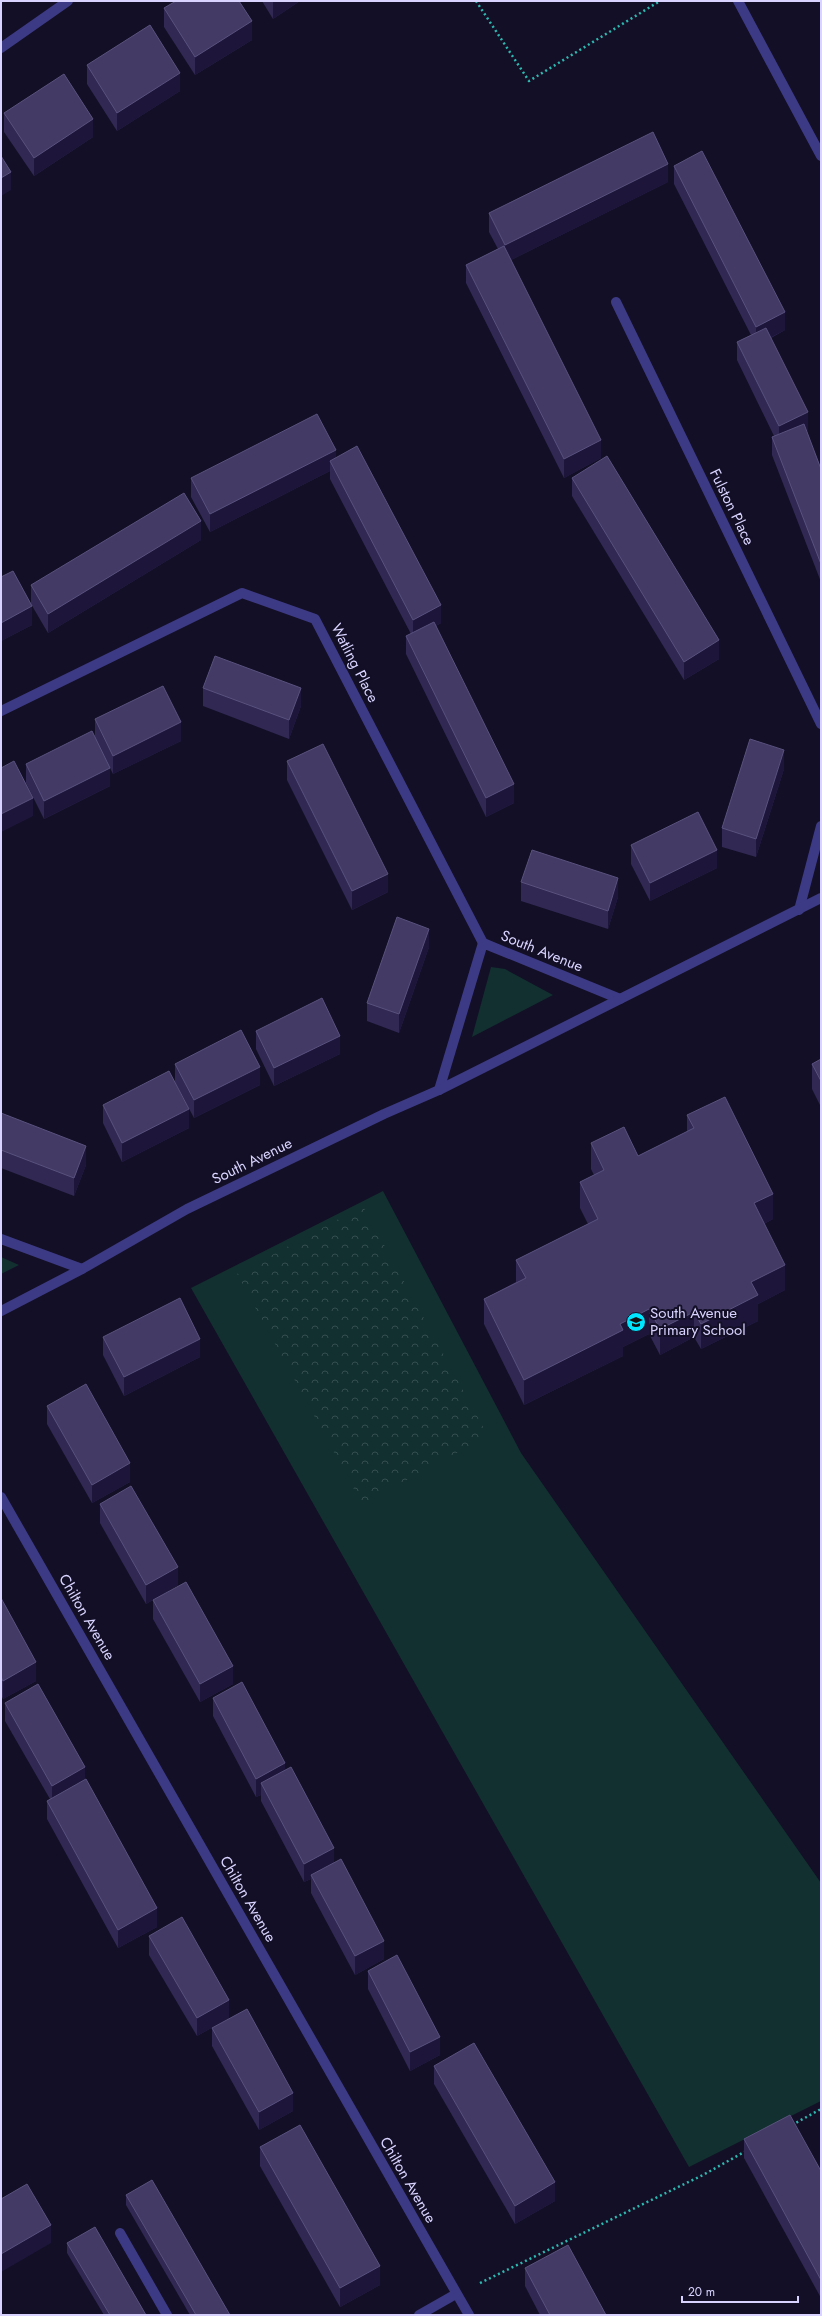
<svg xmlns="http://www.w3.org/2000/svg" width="822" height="2316" viewBox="0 0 822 2316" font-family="Jost,sans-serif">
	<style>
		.green { fill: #12302f }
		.forest { fill: url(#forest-crowns) }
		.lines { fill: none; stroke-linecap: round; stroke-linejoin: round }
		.path { stroke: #2fb8b0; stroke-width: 2.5; stroke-dasharray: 2 3; stroke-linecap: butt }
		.service { stroke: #3d3a85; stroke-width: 10 }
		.minor { stroke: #3d3a85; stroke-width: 10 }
		.wall { fill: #312854 }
		.shaded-wall { fill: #1d163a }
		.building { fill: #433a66; stroke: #5a527e }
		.labels { text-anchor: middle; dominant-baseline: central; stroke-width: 4; stroke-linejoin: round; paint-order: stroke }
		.street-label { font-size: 15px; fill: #d9d4ff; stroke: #130f26 }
		.poi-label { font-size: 15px; fill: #d9d4ff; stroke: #130f26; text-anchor: start }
	</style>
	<defs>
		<pattern id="forest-crowns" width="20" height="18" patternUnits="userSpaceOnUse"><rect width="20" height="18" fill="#12302f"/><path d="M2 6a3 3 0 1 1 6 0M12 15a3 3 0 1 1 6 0" fill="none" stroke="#344d4e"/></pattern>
	</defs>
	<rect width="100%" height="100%" fill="#130f26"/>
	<g class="green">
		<polygon points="491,967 505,969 553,995 472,1037"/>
		<polygon points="383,1191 521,1453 821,1883 821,2101 689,2167 191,1288"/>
		<polygon points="1,1257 19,1265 1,1274"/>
	</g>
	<polygon class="forest" points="363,1206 488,1436 362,1504 237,1274"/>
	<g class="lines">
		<g class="path">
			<polyline points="476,1 529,81 660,1"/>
			<polyline points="792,2125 821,2109"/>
			<polyline points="480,2283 703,2175 746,2151"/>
		</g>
		<polyline class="service" points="120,2233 167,2315"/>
		<g class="minor">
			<polyline points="738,1 821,156"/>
			<polyline points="1,48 68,1"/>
			<polyline points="616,302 821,724"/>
			<polyline points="1,711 242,593 315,619 483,943"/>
			<polyline points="799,910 821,826"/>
			<polyline points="439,1090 483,943 620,999"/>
			<polyline points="1,1239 82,1269"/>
			<polyline points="1,1311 82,1269 187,1209 384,1114 439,1090 821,898"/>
			<polyline points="1,1497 469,2315"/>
			<polyline points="419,2315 456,2294"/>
		</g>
	</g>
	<g class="wall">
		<polygon points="262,1 300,1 273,19"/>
		<polygon points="164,8 252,40 195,75 164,27"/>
		<polygon points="87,65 180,91 117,131 87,84"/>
		<polygon points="4,113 93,137 34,176 4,132"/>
		<polygon points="674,166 785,330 771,338 808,430 806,431 821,469 821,582 772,455 772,437 774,436 737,360 737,342 751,335 674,184"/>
		<polygon points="668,182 511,260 601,458 564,478 466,283 466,265 498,249 489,232 489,213"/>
		<polygon points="336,458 441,623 436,626 514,803 486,817 406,654 406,636 411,634 330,479 330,471 210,532 191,497 191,478"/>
		<polygon points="572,478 719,659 684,680 572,496"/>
		<polygon points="201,540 48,633 31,604 32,625 1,641 1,577 31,604 31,585"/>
		<polygon points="203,688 301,706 289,739 203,706"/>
		<polygon points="95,719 181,741 113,774 110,768 110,786 44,819 26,783 26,764 95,738"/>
		<polygon points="287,761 388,892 352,910 287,780"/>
		<polygon points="784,769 756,857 722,847 722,828"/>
		<polygon points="631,845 717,868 650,901 631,864"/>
		<polygon points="521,882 618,897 608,929 521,901"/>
		<polygon points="429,947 399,1033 367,1021 367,1003"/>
		<polygon points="256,1031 340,1054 274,1086 256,1049"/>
		<polygon points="821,1059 821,1107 812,1089 812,1064"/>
		<polygon points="175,1064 260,1085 194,1118 175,1082"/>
		<polygon points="103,1105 189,1128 122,1162 103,1123"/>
		<polygon points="1,1113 86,1165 74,1196 1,1168"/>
		<polygon points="687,1115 773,1219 764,1224 785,1290 758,1304 758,1321 701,1349 694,1337 660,1355 649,1334 623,1347 623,1356 524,1405 484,1324 484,1299 516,1282 516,1260 588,1224 580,1208 580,1182 594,1175 591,1169 591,1143 638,1156 687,1132"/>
		<polygon points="103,1337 200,1357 124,1396 103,1355"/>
		<polygon points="47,1406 130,1482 92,1503 47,1424"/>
		<polygon points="100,1504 178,1585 146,1604 100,1523"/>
		<polygon points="1,1598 36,1681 3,1699 1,1695"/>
		<polygon points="153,1600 233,1684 200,1702 153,1619"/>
		<polygon points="213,1698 285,1770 384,1959 355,1975 311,1893 311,1879 304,1882 261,1801 261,1795 256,1797 213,1716"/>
		<polygon points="5,1703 85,1779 157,1927 118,1948 47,1819 47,1801 50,1799 5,1721"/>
		<polygon points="149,1936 229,2018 197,2036 149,1955"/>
		<polygon points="368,1971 440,2055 410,2071 368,1989"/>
		<polygon points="212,2028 293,2111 259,2130 212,2046"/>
		<polygon points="434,2066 555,2201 515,2224 434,2084"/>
		<polygon points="744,2139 821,2171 821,2298 744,2158"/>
		<polygon points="260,2147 380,2285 340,2307 260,2166"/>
		<polygon points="126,2195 230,2315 190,2315 126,2205"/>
		<polygon points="67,2243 146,2315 104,2315 67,2253"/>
		<polygon points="525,2268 606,2315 540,2315 525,2286"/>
	</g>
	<g class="shaded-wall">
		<polygon points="273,1 300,1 273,19"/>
		<polygon points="252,21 252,40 195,75 195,57"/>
		<polygon points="180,73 180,91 117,131 117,113"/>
		<polygon points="93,119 93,137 34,176 34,158"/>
		<polygon points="668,164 668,182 505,263 505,245"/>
		<polygon points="11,172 11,190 1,196 1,178"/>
		<polygon points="785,312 785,330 756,345 756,327"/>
		<polygon points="808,412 808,430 779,445 779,426"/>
		<polygon points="601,440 601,458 564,478 564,459"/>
		<polygon points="336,450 336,468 330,461 330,471 210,532 210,514"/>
		<polygon points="201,521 201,540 48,633 48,614"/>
		<polygon points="441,605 441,623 413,638 413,620"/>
		<polygon points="32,606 32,625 1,641 1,623"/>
		<polygon points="719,640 719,659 684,680 684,662"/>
		<polygon points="301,688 301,706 289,739 289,720"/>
		<polygon points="181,722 181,741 113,774 113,756"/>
		<polygon points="784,750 784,769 756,857 756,839"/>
		<polygon points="110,768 110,786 44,819 44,801"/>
		<polygon points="514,784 514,803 486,817 486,798"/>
		<polygon points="33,798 33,816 1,832 1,814"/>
		<polygon points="717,850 717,868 650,901 650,883"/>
		<polygon points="388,874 388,892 352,910 352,891"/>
		<polygon points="618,878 618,897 608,929 608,911"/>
		<polygon points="429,929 429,947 399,1033 399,1014"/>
		<polygon points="340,1036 340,1054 274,1086 274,1068"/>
		<polygon points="260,1067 260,1085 194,1118 194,1100"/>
		<polygon points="189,1109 189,1128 122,1162 122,1143"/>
		<polygon points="86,1146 86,1165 74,1196 74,1178"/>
		<polygon points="773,1194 773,1219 754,1229 754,1203"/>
		<polygon points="785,1265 785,1290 758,1304 758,1321 701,1349 701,1324 751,1282"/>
		<polygon points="649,1309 649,1334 623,1347 623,1356 524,1405 524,1380 620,1324"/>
		<polygon points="694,1312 694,1337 660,1355 660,1329"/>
		<polygon points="200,1339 200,1357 124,1396 124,1377"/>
		<polygon points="130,1463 130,1482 92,1503 92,1485"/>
		<polygon points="178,1567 178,1585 146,1604 146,1585"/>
		<polygon points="36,1662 36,1681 3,1699 3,1681"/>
		<polygon points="233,1666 233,1684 200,1702 200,1684"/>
		<polygon points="285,1763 285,1782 261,1783 261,1795 256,1797 256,1779"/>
		<polygon points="85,1767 85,1785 52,1804 52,1786"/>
		<polygon points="334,1848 334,1867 311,1875 311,1879 304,1882 304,1864"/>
		<polygon points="157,1908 157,1927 118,1948 118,1930"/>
		<polygon points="384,1941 384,1959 355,1975 355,1956"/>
		<polygon points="229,2000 229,2018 197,2036 197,2018"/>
		<polygon points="440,2037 440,2055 410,2071 410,2052"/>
		<polygon points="293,2093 293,2111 259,2130 259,2112"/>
		<polygon points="555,2182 555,2201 515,2224 515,2206"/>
		<polygon points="51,2225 51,2243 1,2272 1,2254"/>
		<polygon points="380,2266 380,2285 340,2307 340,2288"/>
	</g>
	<g class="building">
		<polygon points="176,1 239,1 252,21 195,57 164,8"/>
		<polygon points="150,25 180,73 117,113 87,65"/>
		<polygon points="64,74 93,119 34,158 4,113"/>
		<polygon points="653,132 668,164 505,245 489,213"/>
		<polygon points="702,151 785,312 756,327 674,166"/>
		<polygon points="1,156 11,172 1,178"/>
		<polygon points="504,246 601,440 564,459 466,265"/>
		<polygon points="766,328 808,412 779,426 737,342"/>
		<polygon points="317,414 336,450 210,514 191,478"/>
		<polygon points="804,424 821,469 821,564 772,437"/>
		<polygon points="357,446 441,605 413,620 330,461"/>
		<polygon points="607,456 719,640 684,662 572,478"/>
		<polygon points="184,493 201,521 48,614 31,585"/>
		<polygon points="13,571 32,606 1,623 1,577"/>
		<polygon points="434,622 514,784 486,798 406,636"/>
		<polygon points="215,656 301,688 289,720 203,688"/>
		<polygon points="163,686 181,722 113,756 95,719"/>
		<polygon points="92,731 110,768 44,801 26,764"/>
		<polygon points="750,739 784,750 756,839 722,828"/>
		<polygon points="323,744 388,874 352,891 287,761"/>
		<polygon points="14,761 33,798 1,814 1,768"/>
		<polygon points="698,812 717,850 650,883 631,845"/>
		<polygon points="532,850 618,878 608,911 521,882"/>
		<polygon points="397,917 429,929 399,1014 367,1003"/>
		<polygon points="322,998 340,1036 274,1068 256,1031"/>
		<polygon points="241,1030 260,1067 194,1100 175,1064"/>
		<polygon points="821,1059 821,1081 812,1064"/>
		<polygon points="169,1071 189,1109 122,1143 103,1105"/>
		<polygon points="725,1097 773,1194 754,1203 785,1265 751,1282 758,1295 701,1324 694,1312 660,1329 649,1309 620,1324 623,1330 524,1380 484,1299 526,1278 516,1260 598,1219 580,1182 604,1170 591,1143 624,1127 638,1156 694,1128 687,1115"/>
		<polygon points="1,1113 86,1146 74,1178 1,1150"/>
		<polygon points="180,1298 200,1339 124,1377 103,1337"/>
		<polygon points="86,1384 130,1463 92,1485 47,1406"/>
		<polygon points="131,1486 178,1567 146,1585 100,1504"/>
		<polygon points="186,1582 233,1666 200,1684 153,1600"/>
		<polygon points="1,1598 36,1662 3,1681 1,1677"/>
		<polygon points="242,1682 285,1763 256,1779 213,1698"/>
		<polygon points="38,1684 85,1767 52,1786 5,1703"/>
		<polygon points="291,1767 334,1848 304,1864 261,1783"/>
		<polygon points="86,1779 157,1908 118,1930 47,1801"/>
		<polygon points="341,1859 384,1941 355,1956 311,1875"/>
		<polygon points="182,1917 229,2000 197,2018 149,1936"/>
		<polygon points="397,1955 440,2037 410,2052 368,1971"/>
		<polygon points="247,2009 293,2093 259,2112 212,2028"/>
		<polygon points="474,2043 555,2182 515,2206 434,2066"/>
		<polygon points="790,2115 821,2171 821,2280 744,2139"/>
		<polygon points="300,2125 380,2266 340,2288 260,2147"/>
		<polygon points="152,2180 230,2315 196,2315 126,2195"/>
		<polygon points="27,2184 51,2225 1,2254 1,2199"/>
		<polygon points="95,2227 146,2315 110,2315 67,2243"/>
		<polygon points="568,2245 606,2315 550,2315 525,2268"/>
	</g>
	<defs>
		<symbol id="school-disc" viewBox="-11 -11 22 22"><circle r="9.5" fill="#00e5ff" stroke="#130f26"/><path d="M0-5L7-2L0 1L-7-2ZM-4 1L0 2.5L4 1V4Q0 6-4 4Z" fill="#111"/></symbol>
	</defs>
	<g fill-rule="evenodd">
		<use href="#school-disc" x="625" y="1311" width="22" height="22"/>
	</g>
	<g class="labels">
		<g class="street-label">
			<text transform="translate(732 507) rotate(64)">Fulston Place</text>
			<text transform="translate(355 663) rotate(63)">Watling Place</text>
			<text transform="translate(542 951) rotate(22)">South Avenue</text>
			<text transform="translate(252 1161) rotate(-26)">South Avenue</text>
			<text transform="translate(87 1617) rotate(60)">Chilton Avenue</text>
			<text transform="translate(248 1899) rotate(60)">Chilton Avenue</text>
			<text transform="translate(408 2180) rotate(60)">Chilton Avenue</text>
		</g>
		<g class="poi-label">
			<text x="650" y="1313">South Avenue<tspan x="650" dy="17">Primary School</tspan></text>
		</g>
	</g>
	<rect width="822" height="2316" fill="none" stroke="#d9d4ff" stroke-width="4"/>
	<path d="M682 2296v6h116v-6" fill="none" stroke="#d9d4ff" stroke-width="2"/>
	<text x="688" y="2296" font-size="12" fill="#d9d4ff" stroke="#130f26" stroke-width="3" paint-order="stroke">20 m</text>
</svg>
